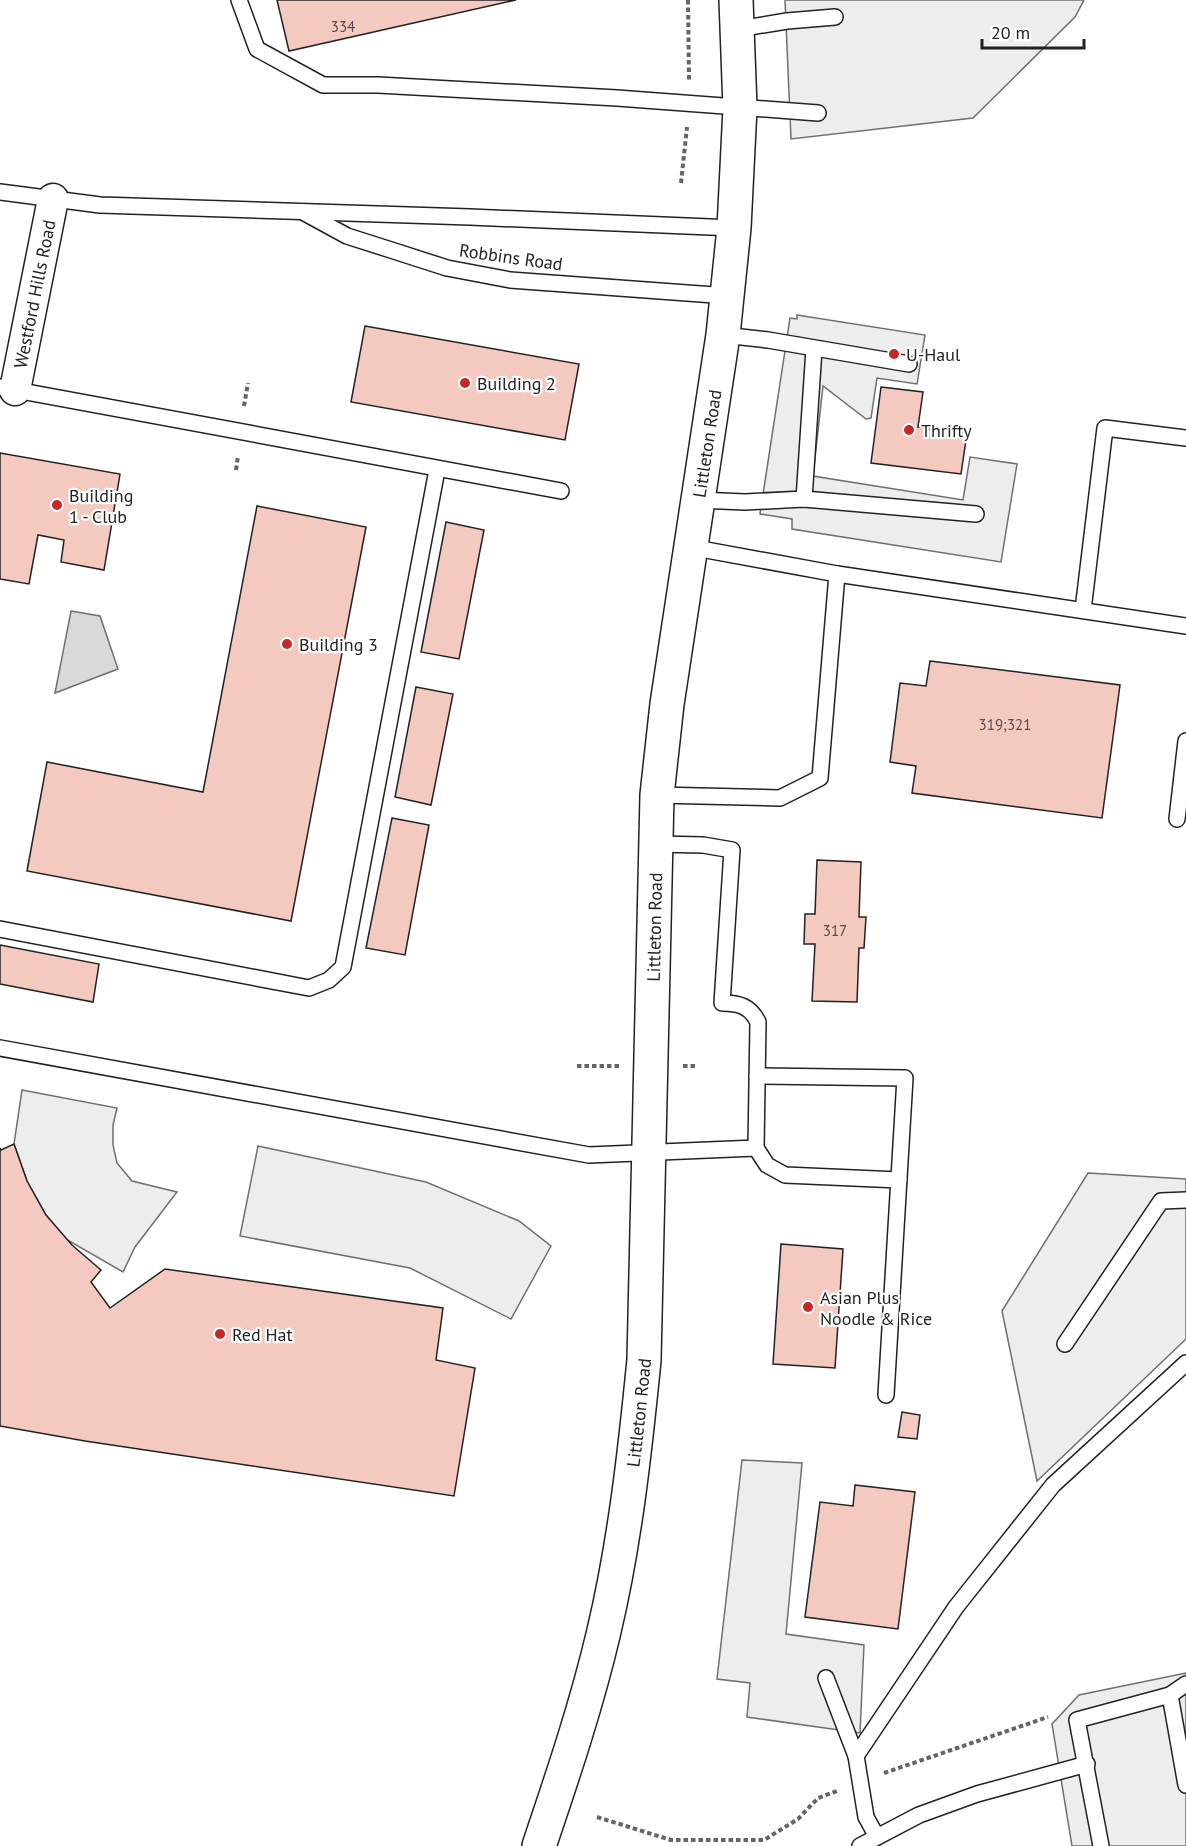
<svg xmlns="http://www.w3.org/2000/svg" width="1186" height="1846" viewBox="0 0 1186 1846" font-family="'PT Sans',sans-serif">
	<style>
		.parking { fill: #ededed; stroke: #6f6f6f; stroke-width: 1.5 }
		.water { fill: #d9d9d9; stroke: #6f6f6f; stroke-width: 1.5 }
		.building { fill: #f3c9c0; stroke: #222; stroke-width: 1.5 }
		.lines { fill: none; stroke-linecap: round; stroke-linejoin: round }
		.lane-casing { stroke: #222; stroke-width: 18 }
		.street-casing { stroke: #222; stroke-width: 33 }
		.primary-casing { stroke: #222; stroke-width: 36 }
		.path { stroke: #646464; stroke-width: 4; stroke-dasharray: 4.5 3; stroke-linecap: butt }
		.lane { stroke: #fff; stroke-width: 15 }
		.street { stroke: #fff; stroke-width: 30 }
		.primary { stroke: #fff; stroke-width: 33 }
		.poi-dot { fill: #c62828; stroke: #fff; stroke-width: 2 }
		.labels { text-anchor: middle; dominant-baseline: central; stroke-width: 4.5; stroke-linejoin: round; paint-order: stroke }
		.number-label { font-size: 15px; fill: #564c4a }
		.street-label { font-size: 18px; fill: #222; stroke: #fff }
		.poi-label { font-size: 18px; fill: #222; stroke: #fff; text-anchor: start }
	</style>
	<rect width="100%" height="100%" fill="#fff"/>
	<g class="parking">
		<polygon points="785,0 1084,0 1075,17 973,118 791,139"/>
		<polygon points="797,315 925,335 917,384 877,378 871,418 866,419 823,386 813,476 963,500 970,457 1017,464 1001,562 792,529 792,519 760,514 790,318 797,319"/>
		<polygon points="22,1090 117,1108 113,1125 113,1145 117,1163 132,1181 177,1192 135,1247 123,1272 64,1238 46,1215 27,1181 14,1144"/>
		<polygon points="258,1146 426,1182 519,1221 551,1246 511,1319 410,1268 240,1236"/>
		<polygon points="1088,1173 1186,1179 1186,1339 1037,1481 1002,1311"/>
		<polygon points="742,1460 802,1463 786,1634 864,1645 860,1733 747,1717 750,1683 717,1679"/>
		<polygon points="1186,1673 1186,1846 1072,1846 1052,1724 1079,1695"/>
	</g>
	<polygon class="water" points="71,611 100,616 118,669 55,693"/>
	<g class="building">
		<polygon points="277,0 516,0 289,51"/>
		<polygon points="365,326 579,364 565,440 351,402"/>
		<polygon points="881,387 923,392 918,427 967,433 961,474 871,463"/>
		<polygon points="0,453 120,474 104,570 61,562 64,540 38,535 29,584 0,579"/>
		<polygon points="257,506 366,527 291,921 27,871 47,762 203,792"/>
		<polygon points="446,522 484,530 459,659 421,652"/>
		<polygon points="930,661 1120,685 1102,818 912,793 916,766 890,762 900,683 926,686"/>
		<polygon points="416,687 453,694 431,805 395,797"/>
		<polygon points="392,818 429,825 405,955 366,948"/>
		<polygon points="817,860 861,862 859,917 866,917 864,948 859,948 857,1002 812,1001 815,944 804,944 805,914 815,914"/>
		<polygon points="0,945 99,964 93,1002 0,984"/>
		<polygon points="14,1144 27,1181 46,1215 72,1245 101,1270 91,1282 110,1308 165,1269 443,1308 436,1360 475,1368 454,1496 85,1441 0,1426 0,1148 1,1150"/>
		<polygon points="781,1244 843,1249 835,1368 773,1364"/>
		<polygon points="902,1412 920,1415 917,1439 898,1437"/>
		<polygon points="855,1485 915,1492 898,1629 805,1617 820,1502 853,1506"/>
	</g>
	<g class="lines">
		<defs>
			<g id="lane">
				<polyline points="239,0 257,49 323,85 378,85 617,98 818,113"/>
				<polyline points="738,29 787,21 835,17"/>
				<polyline points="0,192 100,205 470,217 734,228"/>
				<polyline points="303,212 347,236 391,250 447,268 510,280 728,296"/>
				<polyline points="723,335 768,340 909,364"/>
				<polyline points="0,387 561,491"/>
				<polyline points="804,499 814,349"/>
				<polyline points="698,500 745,502 804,499 976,514"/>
				<polyline points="837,574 1186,626"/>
				<polyline points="1083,610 1105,428 1186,438"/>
				<polyline points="657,795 780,798 820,778 837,574 690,547"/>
				<polyline points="1177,819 1186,741"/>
				<polyline points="0,929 309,988 329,980 343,967 437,470"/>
				<path d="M 0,1048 L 589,1155 L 756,1148 L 758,1022 C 750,1006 739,1003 722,1003 L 732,850 L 703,845 L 656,844"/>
				<polyline points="757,1076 905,1078 886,1395"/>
				<polyline points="756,1148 767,1165 785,1175 899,1180"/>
				<polyline points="1065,1344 1161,1201 1186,1200"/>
				<polyline points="826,1678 856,1756"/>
				<polyline points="1170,1695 1186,1684"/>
				<polyline points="877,1837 866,1817 856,1756 956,1607 1053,1485 1186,1363"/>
				<polyline points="860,1846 919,1815 977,1794 1087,1764"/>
				<polyline points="1101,1846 1077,1720 1170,1695 1186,1785"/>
			</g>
			<g id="street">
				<path id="s1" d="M 15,390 L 53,199"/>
			</g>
			<g id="primary">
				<path id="s2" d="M 539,1846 C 563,1775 587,1704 604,1631 C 625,1542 635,1451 644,1360 L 657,795 L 667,704 L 723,335 L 734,228 L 740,108 L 736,0"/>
			</g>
		</defs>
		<use href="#lane" class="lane-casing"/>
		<use href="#street" class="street-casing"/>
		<use href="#primary" class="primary-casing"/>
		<g class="path">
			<polyline points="688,0 689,80"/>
			<polyline points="681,183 687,127"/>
			<polyline points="244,406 248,383"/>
			<polyline points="236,470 238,456"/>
			<polyline points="577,1066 619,1066"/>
			<polyline points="683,1066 695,1066"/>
			<polyline points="884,1773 1048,1717"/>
			<polyline points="597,1817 671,1840 764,1840 798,1819 818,1798 837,1791"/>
		</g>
		<use href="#lane" class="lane"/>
		<use href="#street" class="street"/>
		<use href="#primary" class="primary"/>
	</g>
	<g class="poi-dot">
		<circle cx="894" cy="354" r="6"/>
		<circle cx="465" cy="383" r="6"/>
		<circle cx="909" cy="430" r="6"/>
		<circle cx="57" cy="505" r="6"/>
		<circle cx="287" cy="644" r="6"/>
		<circle cx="808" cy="1307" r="6"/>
		<circle cx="220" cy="1334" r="6"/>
	</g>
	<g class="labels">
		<g class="number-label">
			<text x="343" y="26">334</text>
			<text x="1005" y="724">319;321</text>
			<text x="835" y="930">317</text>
		</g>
		<g class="street-label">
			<text transform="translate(511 257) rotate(8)">Robbins Road</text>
			<text stroke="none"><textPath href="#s1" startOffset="98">Westford Hills Road</textPath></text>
			<text stroke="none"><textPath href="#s2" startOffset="1419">Littleton Road</textPath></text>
			<text stroke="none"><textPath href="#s2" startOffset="932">Littleton Road</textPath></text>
			<text stroke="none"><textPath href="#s2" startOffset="446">Littleton Road</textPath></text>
		</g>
		<g class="poi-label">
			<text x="906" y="354">U-Haul</text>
			<text x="477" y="383">Building 2</text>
			<text x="921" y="430">Thrifty</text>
			<text x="69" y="495">Building<tspan x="69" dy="21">1 - Club</tspan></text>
			<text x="299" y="644">Building 3</text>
			<text x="820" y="1297">Asian Plus<tspan x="820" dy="21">Noodle &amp; Rice</tspan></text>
			<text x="232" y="1334">Red Hat</text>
		</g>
	</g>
	<path d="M982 39v9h102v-9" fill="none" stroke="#222222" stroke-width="3"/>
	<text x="991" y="39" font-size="18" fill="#222222" stroke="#ffffff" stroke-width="4.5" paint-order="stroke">20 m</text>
</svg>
